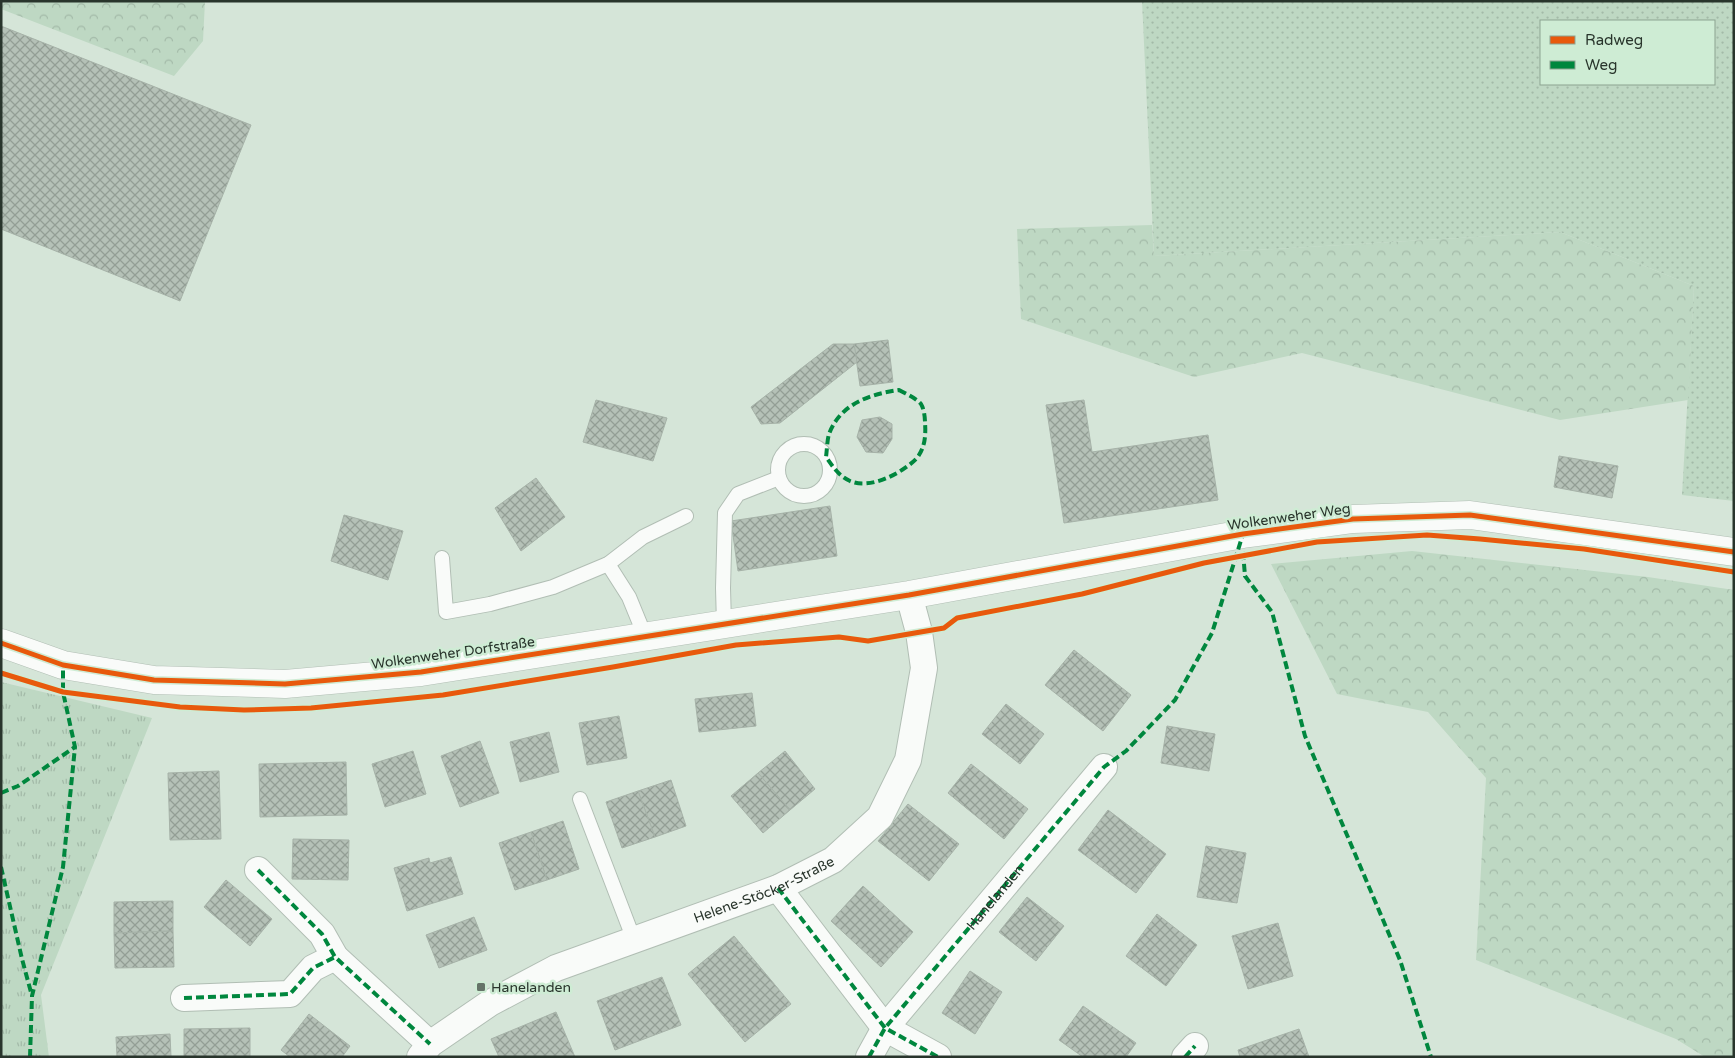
<svg xmlns="http://www.w3.org/2000/svg" width="1735" height="1058" viewBox="0 0 1735 1058" font-family="'Varela Round',sans-serif">
	<style>
		.grass { fill: url(#grass-dots); fill-rule: evenodd }
		.forest { fill: url(#forest-crowns) }
		.park { fill: url(#park-tufts) }
		.building { fill: url(#building-cross-hatch); stroke: #a6b2a8 }
		.lines { fill: none; stroke-linecap: round; stroke-linejoin: round }
		.lane-casing { stroke: #b1beb4; stroke-width: 16 }
		.street-casing { stroke: #b1beb4; stroke-width: 28 }
		.secondary-casing { stroke: #b1beb4; stroke-width: 29 }
		.lane { stroke: #f9fbf9; stroke-width: 14 }
		.street { stroke: #f9fbf9; stroke-width: 26 }
		.secondary { stroke: #f9fbf9; stroke-width: 28 }
		.quiet { stroke: #00873e; stroke-width: 4; stroke-dasharray: 8 4; stroke-linecap: butt }
		.cycleway-casing { stroke: #ceecd4; stroke-width: 8 }
		.cycleway { stroke: #e8590c; stroke-width: 5 }
		.poi-dot { fill: #657368; stroke: #ceecd4; stroke-width: 2 }
		.labels { text-anchor: middle; dominant-baseline: central; stroke-width: 5; stroke-linejoin: round; paint-order: stroke }
		.street-label { font-size: 14px; fill: #29352c; stroke: #ceecd4 }
		.poi-label { font-size: 14px; fill: #29352c; stroke: #ceecd4; text-anchor: start }
	</style>
	<defs>
		<pattern id="grass-dots" width="8" height="8" patternUnits="userSpaceOnUse" patternTransform="scale(1.25)"><rect width="8" height="8" fill="#bed8c3"/><path d="M2 2h.1M6 6h.1" fill="none" stroke="#a3baa8" stroke-width="1.8" stroke-linecap="round"/></pattern>
		<pattern id="forest-crowns" width="20" height="18" patternUnits="userSpaceOnUse" patternTransform="scale(1.25)"><rect width="20" height="18" fill="#bed8c3"/><path d="M2 6a3 3 0 1 1 6 0M12 15a3 3 0 1 1 6 0" fill="none" stroke="#a3baa8"/></pattern>
		<pattern id="park-tufts" width="24" height="20" patternUnits="userSpaceOnUse" patternTransform="scale(1.25)"><rect width="24" height="20" fill="#bed8c3"/><path d="M3 7l-1-3M5 7V3M7 7l1-3M15 17l-1-3M17 17v-4M19 17l1-3" fill="none" stroke="#a3baa8"/></pattern>
		<pattern id="building-cross-hatch" width="8" height="8" patternUnits="userSpaceOnUse" patternTransform="scale(1.25)"><rect width="8" height="8" fill="#b5c1b7"/><path d="M0 0l8 8M0 8l8-8" fill="none" stroke="#939e95"/></pattern>
	</defs>
	<rect width="100%" height="100%" fill="#d5e5d8"/>
	<path class="grass" d="M 1142,1 L 1734,1 L 1734,501 L 1682,495 L 1694,286 L 1560,232 L 1154,256 ZM 1541,21 L 1714,21 L 1714,84 L 1541,84 Z"/>
	<g class="forest">
		<polygon points="1,1 205,1 203,41 174,76 1,9"/>
		<polygon points="1152,225 1154,256 1560,232 1694,286 1688,400 1560,420 1302,353 1194,377 1021,319 1017,229"/>
		<polygon points="1412,551 1648,577 1734,590 1734,1057 1705,1057 1676,1039 1476,960 1486,778 1428,712 1337,694 1271,564"/>
	</g>
	<polygon class="park" points="1,682 152,718 41,995 49,1057 1,1057"/>
	<g class="building">
		<polygon points="1,26 251,125 180,301 1,229"/>
		<polygon points="888,340 893,382 860,386 854,344"/>
		<polygon points="833,344 854,344 857,362 780,423 761,424 751,407"/>
		<polygon points="596,400 667,418 653,461 583,442"/>
		<polygon points="1084,400 1092,452 1208,435 1218,500 1064,523 1046,405"/>
		<polygon points="880,417 892,424 892,439 883,453 866,452 857,437 862,420"/>
		<polygon points="1559,456 1618,466 1612,498 1554,487"/>
		<polygon points="536,478 565,517 521,551 495,508"/>
		<polygon points="830,506 837,556 738,571 731,521"/>
		<polygon points="344,515 403,531 388,580 331,561"/>
		<polygon points="1074,650 1131,695 1103,731 1045,685"/>
		<polygon points="752,693 756,726 699,732 695,699"/>
		<polygon points="1006,704 1044,734 1020,764 982,734"/>
		<polygon points="619,716 627,758 587,765 579,723"/>
		<polygon points="1167,726 1215,734 1209,771 1161,763"/>
		<polygon points="549,732 559,772 520,782 510,742"/>
		<polygon points="480,741 499,793 460,807 441,756"/>
		<polygon points="413,751 426,794 385,807 372,764"/>
		<polygon points="785,751 815,789 790,810 758,773"/>
		<polygon points="346,762 347,815 260,817 259,764"/>
		<polygon points="971,764 1028,809 1004,839 948,793"/>
		<polygon points="219,771 221,839 170,840 168,773"/>
		<polygon points="758,773 790,810 763,833 731,796"/>
		<polygon points="671,780 686,826 655,837 638,791"/>
		<polygon points="638,791 655,837 622,848 606,802"/>
		<polygon points="908,804 959,844 929,881 878,841"/>
		<polygon points="1108,810 1166,854 1136,893 1078,850"/>
		<polygon points="563,821 579,869 547,880 531,832"/>
		<polygon points="531,832 547,880 515,890 499,843"/>
		<polygon points="293,839 349,840 348,880 292,879"/>
		<polygon points="1206,846 1246,853 1237,903 1197,897"/>
		<polygon points="451,857 463,894 407,911 394,868 429,858 430,863"/>
		<polygon points="226,880 272,919 250,946 204,907"/>
		<polygon points="863,886 913,932 881,967 831,921"/>
		<polygon points="1027,897 1064,926 1036,961 999,932"/>
		<polygon points="173,901 173,931 114,933 114,902"/>
		<polygon points="1157,914 1197,945 1166,986 1126,956"/>
		<polygon points="474,917 487,950 439,968 426,935"/>
		<polygon points="1278,923 1293,976 1248,989 1232,936"/>
		<polygon points="173,931 174,967 115,968 114,933"/>
		<polygon points="734,936 791,1004 745,1042 688,974"/>
		<polygon points="970,971 1002,992 975,1034 942,1013"/>
		<polygon points="662,977 681,1025 615,1050 597,1001"/>
		<polygon points="1083,1006 1136,1043 1126,1057 1083,1057 1059,1040"/>
		<polygon points="556,1012 575,1057 499,1057 491,1039"/>
		<polygon points="309,1014 350,1046 342,1057 290,1057 281,1050"/>
		<polygon points="250,1028 250,1057 184,1057 184,1029"/>
		<polygon points="1299,1029 1309,1057 1240,1057 1238,1050"/>
		<polygon points="170,1034 171,1057 117,1057 116,1037"/>
	</g>
	<g class="lines">
		<defs>
			<g id="lane">
				<circle cx="804" cy="470" r="26"/>
				<polyline points="442,558 446,612 490,604 553,587 608,564 643,537 686,516"/>
				<polyline points="608,564 629,597 645,636"/>
				<polyline points="724,624 723,588 725,513 738,494 779,478"/>
				<polyline points="580,799 634,940"/>
			</g>
			<g id="street">
				<polyline points="258,870 322,934 335,957 430,1044"/>
				<polyline points="778,888 885,1028 938,1057"/>
				<polyline points="184,998 290,994 313,968 335,957"/>
				<path id="s1" d="M 420,1057 L 430,1044 L 490,1003 L 556,968 L 778,888 L 833,860 L 880,817 L 908,760 L 924,668 L 919,632 L 909,595"/>
				<polyline points="869,1057 885,1028 1104,767"/>
				<polyline points="1185,1057 1195,1046"/>
			</g>
			<polyline id="secondary" points="1,643 63,665 154,680 285,684 421,672 459,666 909,595 1243,534 1353,519 1470,515 1734,552"/>
		</defs>
		<use href="#lane" class="lane-casing"/>
		<use href="#street" class="street-casing"/>
		<use href="#secondary" class="secondary-casing"/>
		<use href="#lane" class="lane"/>
		<use href="#street" class="street"/>
		<use href="#secondary" class="secondary"/>
		<g class="quiet">
			<path d="M 899,390 C 906,394 916,398 921,404 C 924,409 925,417 925,423 C 926,435 925,449 916,459 C 902,473 870,490 850,481 C 839,476 833,467 826,457 C 827,450 827,441 829,434 C 840,404 870,394 899,390 Z"/>
			<polyline points="1243,552 1245,576 1272,612 1305,736 1400,960 1431,1057"/>
			<polyline points="1,793 18,786 75,747"/>
			<polyline points="1,867 22,959 32,996"/>
			<polyline points="258,870 322,934 335,957 430,1044"/>
			<polyline points="778,888 885,1028 938,1057"/>
			<polyline points="184,998 290,994 313,968 335,957"/>
			<polyline points="30,1057 32,996 63,867 75,747 63,692 63,665"/>
			<path id="s2" d="M 869,1057 L 885,1028 L 1104,767 L 1126,751 L 1175,700 L 1212,633 L 1243,534"/>
			<polyline points="1185,1057 1195,1046"/>
		</g>
		<defs>
			<g id="cycleway">
				<polyline points="1,643 63,665 154,680 285,684 421,672 459,666 909,595 1243,534 1353,519 1470,515 1734,552"/>
				<polyline points="1,673 63,692 180,707 244,710 311,708 443,695 613,667 736,645 839,637 868,641 944,628 957,618 1082,594 1204,563 1317,542 1427,535 1480,539 1584,549 1734,572"/>
			</g>
		</defs>
		<use href="#cycleway" class="cycleway-casing"/>
		<use href="#cycleway" class="cycleway"/>
	</g>
	<rect class="poi-dot" x="476" y="982" width="10" height="10" rx="2.5"/>
	<g class="labels">
		<g class="street-label">
			<text transform="translate(1289 517) rotate(-8)">Wolkenweher Weg</text>
			<text transform="translate(453 653) rotate(-8)">Wolkenweher Dorfstraße</text>
			<text stroke="none"><textPath href="#s1" startOffset="386">Helene-Stöcker-Straße</textPath></text>
			<text stroke="none"><textPath href="#s2" startOffset="204">Hanelanden</textPath></text>
		</g>
		<g class="poi-label">
			<text x="491" y="987">Hanelanden</text>
		</g>
	</g>
	<rect width="1735" height="1058" fill="none" stroke="#29352c" stroke-width="5"/>
	<rect x="1540" y="20" width="175" height="65" fill="#ceecd4" stroke="#8ca391"/>
	<rect x="1550" y="36" width="25" height="8" fill="#e8590c" stroke="#8ca391"/>
	<text x="1585" y="45" font-size="15" fill="#29352c">Radweg</text>
	<rect x="1550" y="61" width="25" height="8" fill="#00873e" stroke="#8ca391"/>
	<text x="1585" y="70" font-size="15" fill="#29352c">Weg</text>
</svg>
